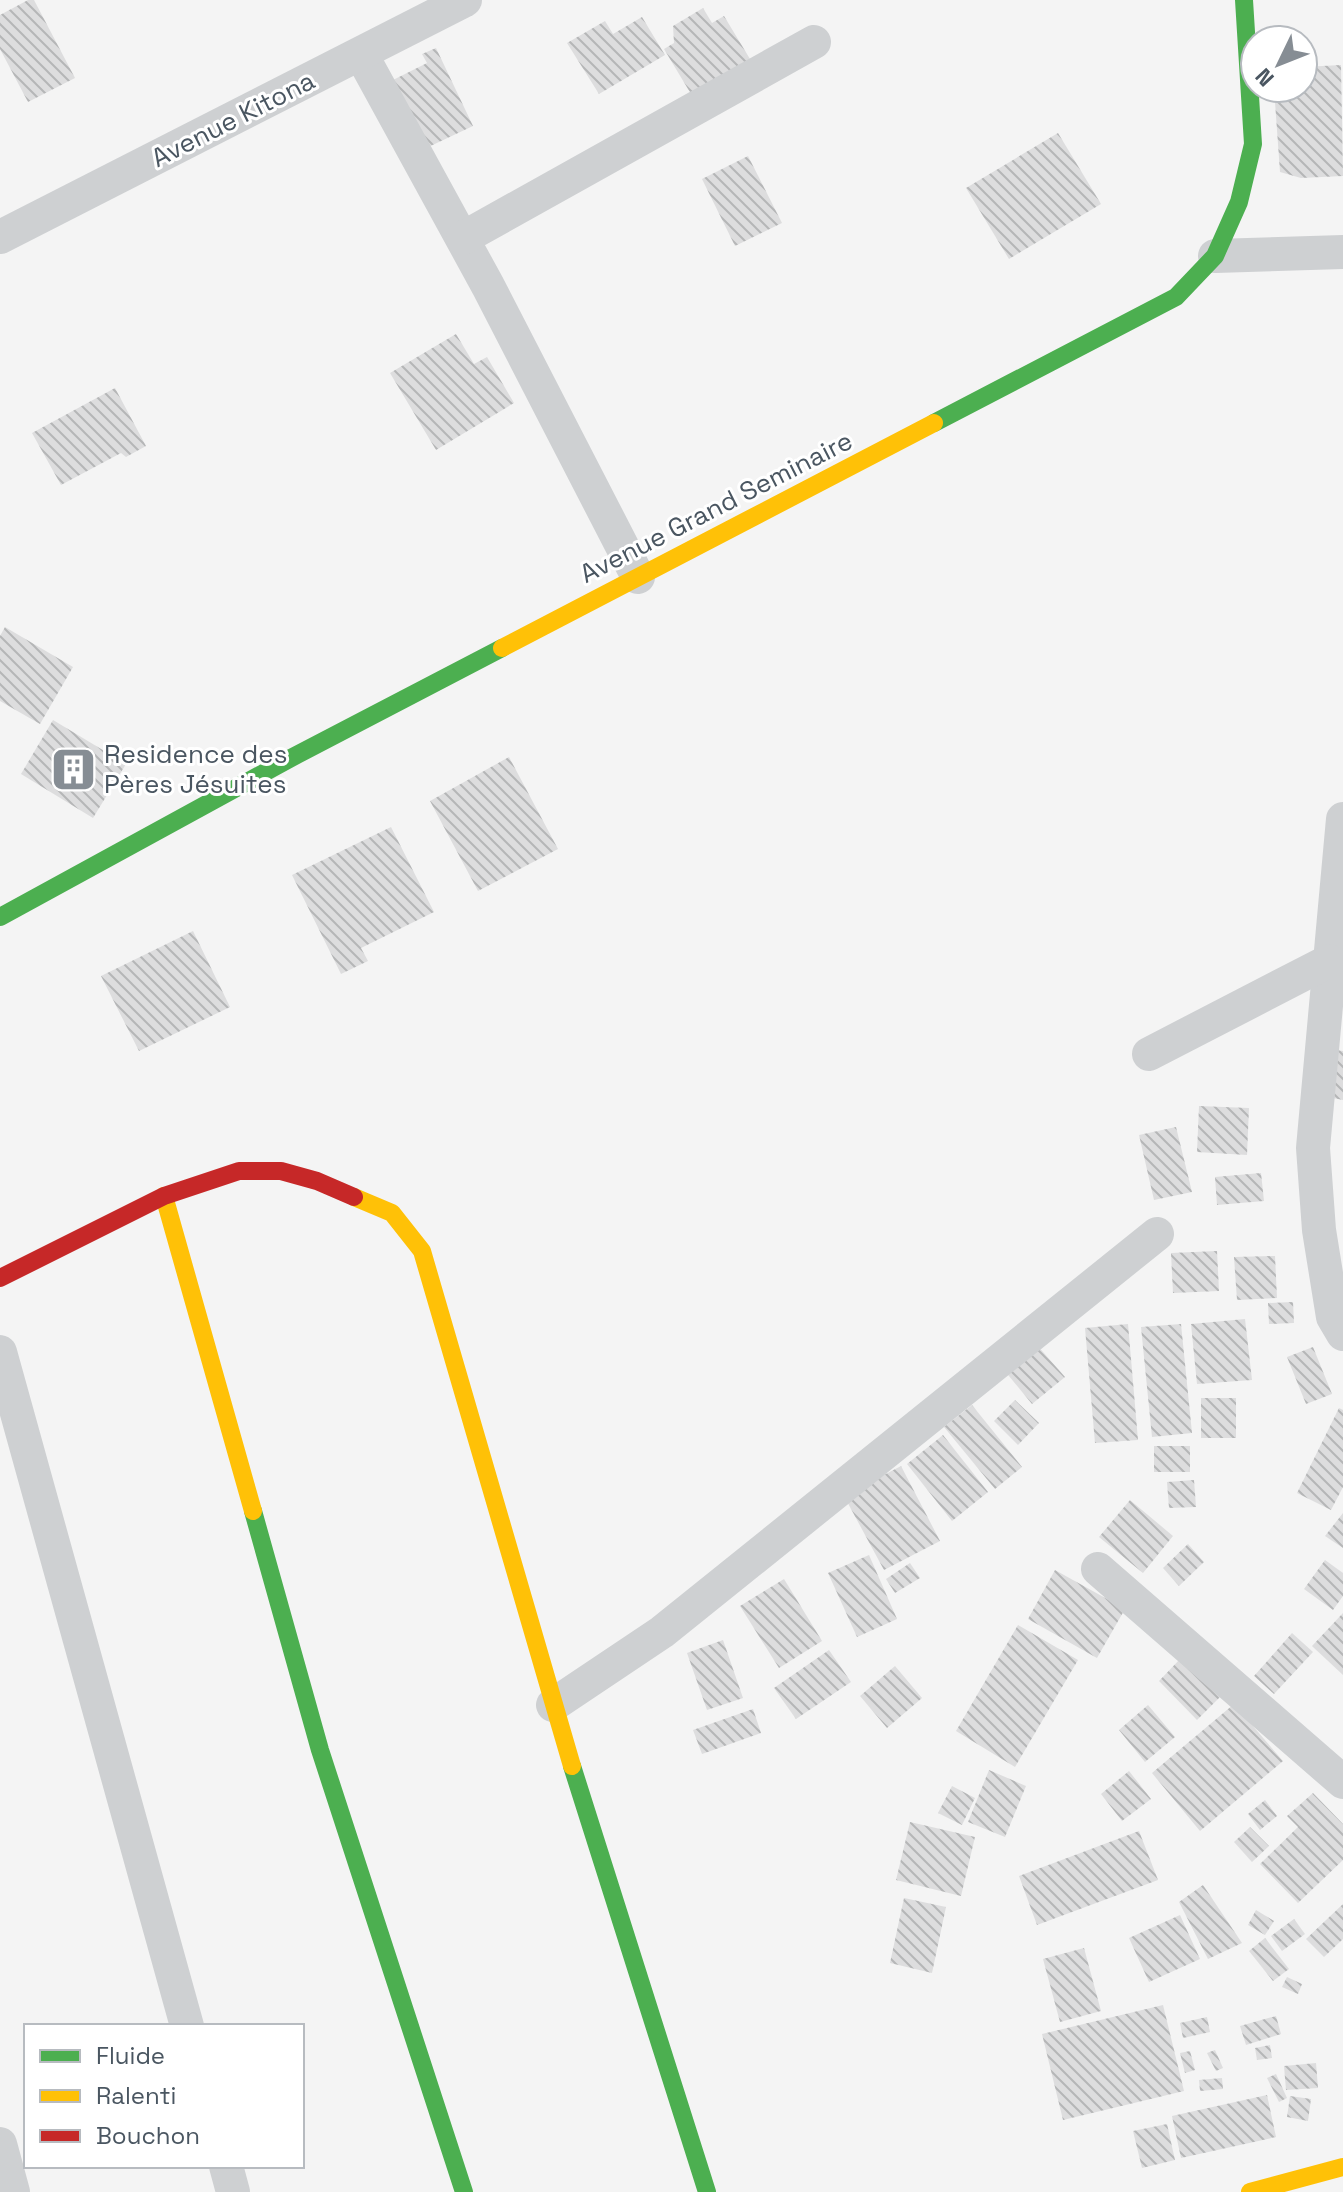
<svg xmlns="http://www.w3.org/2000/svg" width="1343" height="2192" viewBox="0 0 1343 2192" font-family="'Space Grotesk',sans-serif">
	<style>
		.building { fill: url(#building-back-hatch) }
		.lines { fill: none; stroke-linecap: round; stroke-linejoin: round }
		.street { stroke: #ced0d2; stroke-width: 34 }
		.fast { stroke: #4caf50; stroke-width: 18 }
		.slow { stroke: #ffc107; stroke-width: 18 }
		.jam { stroke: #c62828; stroke-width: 18 }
		.labels { text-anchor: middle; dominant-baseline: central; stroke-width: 6; stroke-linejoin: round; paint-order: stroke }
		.street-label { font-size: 26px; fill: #4a5661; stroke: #fff }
		.poi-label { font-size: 26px; fill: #4a5661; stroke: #fff; text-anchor: start }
	</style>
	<defs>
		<pattern id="building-back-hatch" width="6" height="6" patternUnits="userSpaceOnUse" patternTransform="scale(2)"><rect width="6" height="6" fill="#ddddde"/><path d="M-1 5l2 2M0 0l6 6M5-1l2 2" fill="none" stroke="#b5b6b7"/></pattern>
	</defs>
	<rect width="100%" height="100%" fill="#f4f4f4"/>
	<g class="building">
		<polygon points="28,0 34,0 75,78 28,102 0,49 0,15"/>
		<polygon points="703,8 712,23 724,16 750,59 691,94 664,49 674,43 673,26"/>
		<polygon points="642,17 665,55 599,94 567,43 605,21 613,34"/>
		<polygon points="436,48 473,126 422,150 389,82 427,63 422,54"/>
		<polygon points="1341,65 1343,176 1301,178 1280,172 1274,88 1303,88 1303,67"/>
		<polygon points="1058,133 1101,204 1009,259 966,188"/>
		<polygon points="748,156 782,223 735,246 702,179"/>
		<polygon points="456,334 474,364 487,357 514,403 436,450 390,373"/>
		<polygon points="115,388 146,446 126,457 121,453 61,485 32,433"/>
		<polygon points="5,627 73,667 40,724 0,701 0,636"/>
		<polygon points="53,720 126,764 93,818 21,774"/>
		<polygon points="509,757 558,849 478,891 430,801"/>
		<polygon points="391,827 434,912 361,948 368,961 341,974 292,875"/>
		<polygon points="193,931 230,1007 139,1051 101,976"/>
		<polygon points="1337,1050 1343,1051 1343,1100 1328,1097"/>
		<polygon points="1199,1106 1249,1108 1247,1155 1197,1152"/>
		<polygon points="1176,1127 1192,1192 1154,1200 1139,1135"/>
		<polygon points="1261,1173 1264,1201 1217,1205 1215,1177"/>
		<polygon points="1217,1251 1219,1291 1173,1293 1171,1253"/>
		<polygon points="1275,1256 1277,1298 1237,1300 1234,1257"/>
		<polygon points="1293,1302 1294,1323 1269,1324 1268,1303"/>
		<polygon points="1245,1319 1252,1380 1197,1384 1191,1324"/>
		<polygon points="1128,1324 1138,1440 1095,1443 1085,1328"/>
		<polygon points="1181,1324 1192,1433 1152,1437 1141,1327"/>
		<polygon points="1036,1344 1065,1377 1032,1404 1004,1370"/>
		<polygon points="1313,1347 1332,1394 1306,1404 1287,1357"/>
		<rect x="1201" y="1398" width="35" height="40"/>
		<polygon points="1015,1400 1039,1423 1018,1445 994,1421"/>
		<polygon points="972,1405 1022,1467 995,1489 944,1427"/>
		<polygon points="1339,1408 1343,1410 1343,1487 1331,1510 1297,1493"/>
		<polygon points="943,1435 988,1492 952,1521 907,1464"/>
		<rect x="1154" y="1446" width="36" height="26"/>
		<polygon points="901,1466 940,1541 884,1570 844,1496"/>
		<polygon points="1194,1480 1196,1507 1169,1508 1167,1482"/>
		<polygon points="1130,1500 1173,1536 1143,1573 1099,1537"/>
		<polygon points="1343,1513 1343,1548 1325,1536"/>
		<polygon points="1188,1544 1204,1562 1179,1586 1163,1568"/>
		<polygon points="869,1555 897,1619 857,1637 828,1573"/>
		<polygon points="1325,1560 1343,1573 1343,1596 1333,1610 1304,1589"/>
		<polygon points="910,1563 920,1578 895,1593 886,1579"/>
		<polygon points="1055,1570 1125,1609 1097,1658 1028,1619"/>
		<polygon points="784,1579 822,1641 779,1668 740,1606"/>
		<polygon points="1343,1613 1343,1675 1312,1646"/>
		<polygon points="1018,1625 1078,1660 1015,1767 956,1731"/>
		<polygon points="1292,1633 1313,1652 1274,1694 1254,1676"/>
		<polygon points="723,1640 743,1698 707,1710 687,1653"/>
		<polygon points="829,1650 851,1682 796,1719 774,1688"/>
		<polygon points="1182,1657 1221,1696 1197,1720 1159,1681"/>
		<polygon points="895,1666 922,1698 887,1728 860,1696"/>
		<polygon points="1234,1704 1283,1761 1200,1831 1152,1773"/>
		<polygon points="1148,1705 1175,1737 1145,1762 1119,1730"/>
		<polygon points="753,1709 761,1733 702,1754 693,1730"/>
		<polygon points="989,1770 1026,1786 1005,1837 968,1822"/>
		<polygon points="1129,1771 1151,1799 1122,1821 1101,1794"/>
		<polygon points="952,1786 975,1798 962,1825 938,1813"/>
		<polygon points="1313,1793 1343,1824 1343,1860 1298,1903 1260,1864 1298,1827 1287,1816"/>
		<polygon points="1265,1800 1277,1816 1260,1830 1248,1814"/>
		<polygon points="910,1822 975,1837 961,1896 896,1880"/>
		<polygon points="1250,1827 1269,1846 1252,1862 1234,1842"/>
		<polygon points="1139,1831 1158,1880 1037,1925 1019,1876"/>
		<polygon points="1203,1885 1242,1943 1208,1959 1179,1902"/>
		<polygon points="904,1898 946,1907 932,1973 890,1963"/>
		<polygon points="1343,1904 1343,1939 1324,1957 1306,1939"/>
		<polygon points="1256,1910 1274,1921 1265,1935 1248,1925"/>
		<polygon points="1180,1915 1200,1959 1149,1982 1129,1938"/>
		<polygon points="1294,1919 1305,1934 1282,1951 1271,1936"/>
		<polygon points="1265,1938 1289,1969 1273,1981 1249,1951"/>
		<polygon points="1084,1948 1101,2011 1060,2022 1043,1959"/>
		<polygon points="1287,1977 1302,1984 1298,1994 1282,1987"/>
		<polygon points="1163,2005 1184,2091 1063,2120 1042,2034"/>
		<polygon points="1276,2016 1281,2034 1246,2045 1240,2026"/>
		<polygon points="1207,2017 1210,2032 1183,2038 1180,2023"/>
		<polygon points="1270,2045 1272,2058 1257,2060 1255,2048"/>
		<polygon points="1215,2050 1223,2068 1216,2071 1207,2053"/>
		<polygon points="1190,2051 1195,2070 1185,2073 1180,2053"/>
		<polygon points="1316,2063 1318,2088 1286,2090 1284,2066"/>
		<polygon points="1276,2074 1287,2098 1279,2102 1267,2078"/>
		<polygon points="1222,2078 1223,2089 1200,2091 1199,2080"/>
		<polygon points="1267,2095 1276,2137 1181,2158 1172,2116"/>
		<polygon points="1290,2096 1311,2099 1308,2121 1287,2117"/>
		<polygon points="1167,2124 1175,2160 1142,2168 1133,2131"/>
	</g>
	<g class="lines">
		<g class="street">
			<polyline points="361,54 488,286 638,577"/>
			<polyline points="0,237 465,0"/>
			<polyline points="463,238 814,42"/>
			<polyline points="1215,256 1343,252"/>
			<polyline points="1343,819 1313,1148 1319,1230 1333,1317 1343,1334"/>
			<polyline points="1149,1054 1329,961"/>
			<polyline points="0,1352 187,2026"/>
			<polyline points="1098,1569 1343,1782"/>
			<polyline points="553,1705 662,1632 1157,1234"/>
			<polyline points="0,2144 13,2192"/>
			<polyline points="226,2166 233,2192"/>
		</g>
		<g class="fast">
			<polyline points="934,423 1176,297 1215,256 1239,202 1253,144 1244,0"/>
			<polyline points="0,917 291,758 502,648"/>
			<polyline points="253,1511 320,1750 464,2192"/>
			<polyline points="572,1766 707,2192"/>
		</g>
		<g class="slow">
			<polyline points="502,648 934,423"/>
			<polyline points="164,1196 253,1511"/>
			<polyline points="354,1197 392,1213 422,1251 572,1766"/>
			<polyline points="1250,2192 1343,2167"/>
		</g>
		<polyline class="jam" points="0,1278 164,1196 239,1171 281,1171 317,1181 354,1197"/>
	</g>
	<defs>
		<symbol id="building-square" viewBox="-11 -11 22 22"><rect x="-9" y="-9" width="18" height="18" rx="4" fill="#868d94" stroke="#fff"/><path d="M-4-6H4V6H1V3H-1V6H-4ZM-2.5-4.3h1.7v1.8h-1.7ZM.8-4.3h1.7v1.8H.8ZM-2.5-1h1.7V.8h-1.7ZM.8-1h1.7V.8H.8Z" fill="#fff"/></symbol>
	</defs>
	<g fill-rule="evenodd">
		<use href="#building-square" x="48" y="744" width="51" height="51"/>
	</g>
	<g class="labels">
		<g class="street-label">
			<text transform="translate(233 119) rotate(-27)">Avenue Kitona</text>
			<text transform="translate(716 507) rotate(-27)">Avenue Grand Seminaire</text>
		</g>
		<g class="poi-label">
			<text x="104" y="754">Residence des<tspan x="104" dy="30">Pères Jésuites</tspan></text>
		</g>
	</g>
	<rect x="24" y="2024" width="280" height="144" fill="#ffffff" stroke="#b7bbc0" stroke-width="2"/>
	<rect x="40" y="2050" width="40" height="12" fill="#4caf50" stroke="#b7bbc0" stroke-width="2"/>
	<text x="96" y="2064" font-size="24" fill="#4a5661">Fluide</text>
	<rect x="40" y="2090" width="40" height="12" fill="#ffc107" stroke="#b7bbc0" stroke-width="2"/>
	<text x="96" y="2104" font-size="24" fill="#4a5661">Ralenti</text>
	<rect x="40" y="2130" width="40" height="12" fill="#c62828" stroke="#b7bbc0" stroke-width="2"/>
	<text x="96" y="2144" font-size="24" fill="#4a5661">Bouchon</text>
	<g transform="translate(1279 64) rotate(227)"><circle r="38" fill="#ffffff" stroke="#b7bbc0" stroke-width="2"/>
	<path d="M0-6L14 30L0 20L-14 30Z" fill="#868d94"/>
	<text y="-12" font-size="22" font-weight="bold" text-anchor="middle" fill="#4a5661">N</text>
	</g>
</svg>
